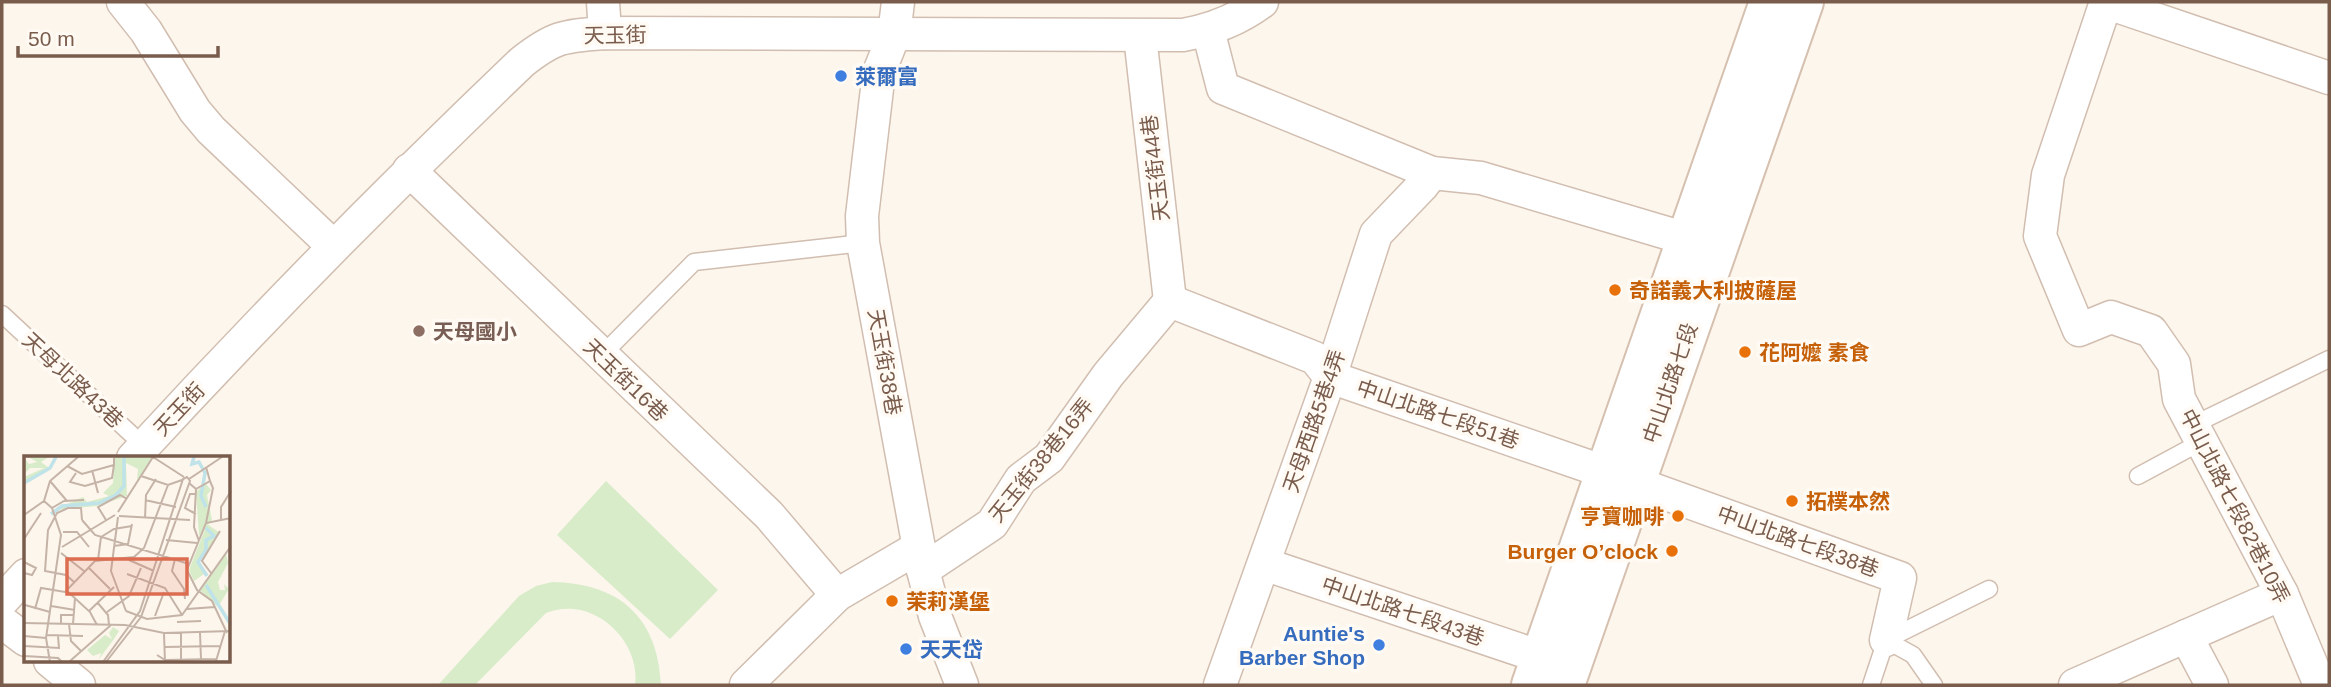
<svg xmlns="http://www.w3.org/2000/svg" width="2331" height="687" viewBox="0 0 2331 687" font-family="Arial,'Noto Sans TC',sans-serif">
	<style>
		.green { fill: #d8ecc9 }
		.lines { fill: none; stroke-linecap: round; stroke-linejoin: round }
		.service-casing { stroke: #d1beb0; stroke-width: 19 }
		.minor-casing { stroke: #d1beb0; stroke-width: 35 }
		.secondary-casing { stroke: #d6c0b0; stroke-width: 42 }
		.service { stroke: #fff; stroke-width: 16 }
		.minor { stroke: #fff; stroke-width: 32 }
		.secondary { stroke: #fff; stroke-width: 38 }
		.shop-dot { fill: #3f7fe0; stroke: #fffaf3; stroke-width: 2.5 }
		.food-dot { fill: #e8710a; stroke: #fffaf3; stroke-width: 2.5 }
		.education-dot { fill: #8d6e63; stroke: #fffaf3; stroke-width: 2.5 }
		.labels { text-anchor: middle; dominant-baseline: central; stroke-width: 7; stroke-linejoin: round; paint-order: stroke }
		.street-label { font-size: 21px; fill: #7a5c4d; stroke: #fffaf3 }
		.shop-label { font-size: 21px; font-weight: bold; fill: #366cbe; stroke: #fffaf3; text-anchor: start }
		.food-label { font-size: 21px; font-weight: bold; fill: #c56008; stroke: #fffaf3; text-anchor: start }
		.education-label { font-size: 21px; font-weight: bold; fill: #785e54; stroke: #fffaf3; text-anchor: start }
		.inset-river { fill: none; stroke: #bfe3e8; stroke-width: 3.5 }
		.inset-road { fill: none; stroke: #c5b3a7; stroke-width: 2 }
		.view { fill: #dc6d51; fill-opacity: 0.15; stroke: #dc6d51; stroke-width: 3.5 }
		.inset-edge { fill: none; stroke: #7a5c4d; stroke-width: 3.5 }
	</style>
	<rect width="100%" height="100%" fill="#fdf6ec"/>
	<g class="green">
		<polygon points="606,481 718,590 670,639 557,535"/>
		<path d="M 552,582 C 619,583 658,617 661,685 L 635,685 C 640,649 609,612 573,609 C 563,608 554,610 546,613 L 475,685 L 438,685 L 519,596 L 536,586 Z"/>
	</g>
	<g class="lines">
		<defs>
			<g id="service">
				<polyline points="2,314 144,446"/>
				<polyline points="601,356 694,262 863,243"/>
				<polyline points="2193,425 2329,359"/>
				<polyline points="2138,476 2201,442"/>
				<polyline points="1886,640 1989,589"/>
				<polyline points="1886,640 1913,655 1934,685"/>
				<polyline points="1871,685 1886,640"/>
			</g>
			<g id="minor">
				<polyline points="123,2 146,31 195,111 211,130 333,246"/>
				<polyline points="603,2 605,33"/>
				<polyline points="898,2 894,35 879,72 862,216 863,243 923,570 935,616 962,685"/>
				<polyline points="2105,2 2329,78"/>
				<polyline points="2106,2 2048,175 2040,236 2079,330 2111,317 2151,331 2174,364 2179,399 2282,594 2320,685"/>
				<polyline points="1208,30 1223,88 1432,173 1481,178 1687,239"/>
				<polyline points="1140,36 1170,301"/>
				<polyline points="409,170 769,515 837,595"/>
				<polyline points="1170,301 1315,358 1330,377 1605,472 1900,578 1886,640"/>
				<path d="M 133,458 C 259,321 388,190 522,62 C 555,36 564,36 605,33 L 1183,35 C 1211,30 1239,19 1262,2"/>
				<polyline points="1264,564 1541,657"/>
				<polyline points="923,570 992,524 1021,479 1049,458 1108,375 1170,301"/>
				<polyline points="2,601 26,575"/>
				<polyline points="2,622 26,640"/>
				<polyline points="2186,636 2212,685"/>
				<polyline points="50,661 79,685"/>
				<polyline points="746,685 837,595 919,547"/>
				<polyline points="1220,685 1330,377 1376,234 1422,186 1432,173"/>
				<polyline points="2075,685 2282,594"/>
			</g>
			<g id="secondary">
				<polyline points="1531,685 1769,2"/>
				<polyline points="1565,685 1804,2"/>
			</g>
		</defs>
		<use href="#service" class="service-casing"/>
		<use href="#minor" class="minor-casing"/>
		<use href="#secondary" class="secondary-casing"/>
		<use href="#service" class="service"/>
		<use href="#minor" class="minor"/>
		<use href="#secondary" class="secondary"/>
	</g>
	<g class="shop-dot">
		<circle cx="841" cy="76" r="7"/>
		<circle cx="1379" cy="645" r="7"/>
		<circle cx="906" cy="649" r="7"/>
	</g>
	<g class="food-dot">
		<circle cx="1615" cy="290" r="7"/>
		<circle cx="1745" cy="352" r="7"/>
		<circle cx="1792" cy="501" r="7"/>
		<circle cx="1678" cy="516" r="7"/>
		<circle cx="1672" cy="551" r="7"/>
		<circle cx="892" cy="601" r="7"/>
	</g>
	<circle class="education-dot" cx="419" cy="331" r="7"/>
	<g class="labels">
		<g class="street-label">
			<text transform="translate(615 35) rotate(-1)">天玉街</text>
			<text transform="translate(1155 168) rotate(-97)">天玉街44巷</text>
			<text transform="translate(885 362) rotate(80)">天玉街38巷</text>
			<text transform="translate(73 380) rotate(43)">天母北路43巷</text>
			<text transform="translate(626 380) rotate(44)">天玉街16巷</text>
			<text transform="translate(1670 383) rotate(-71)">中山北路七段</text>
			<text transform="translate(179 409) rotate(-47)">天玉街</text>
			<text transform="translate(1438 414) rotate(19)">中山北路七段51巷</text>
			<text transform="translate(1314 421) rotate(-71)">天母西路5巷4弄</text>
			<text transform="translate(1041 460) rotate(-51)">天玉街38巷16弄</text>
			<text transform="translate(2235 506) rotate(63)">中山北路七段82巷10弄</text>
			<text transform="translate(1798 541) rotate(20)">中山北路七段38巷</text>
			<text transform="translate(1403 611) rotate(19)">中山北路七段43巷</text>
		</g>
		<g class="shop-label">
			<text x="855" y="76">萊爾富</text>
			<text x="1365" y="633" text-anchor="end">Auntie's<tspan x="1365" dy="24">Barber Shop</tspan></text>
			<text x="920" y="649">天天岱</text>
		</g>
		<g class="food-label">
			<text x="1629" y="290">奇諾義大利披薩屋</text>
			<text x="1759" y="352">花阿嬤 素食</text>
			<text x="1806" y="501">拓樸本然</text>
			<text x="1664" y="516" text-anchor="end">亨寶咖啡</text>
			<text x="1658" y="551" text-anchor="end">Burger O’clock</text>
			<text x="906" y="601">茉莉漢堡</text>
		</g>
		<g class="education-label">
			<text x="433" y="331">天母國小</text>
		</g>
	</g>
	<g transform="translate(24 456)">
		<rect width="206" height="206" fill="#fdf6ec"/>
		<path d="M 0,1 L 5,8 L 13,6 L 4,1 L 25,1 L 17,6 L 25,12 L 0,27 L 0,21 L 20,12 L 6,12 L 0,18 ZM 90,1 L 128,1 L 113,25 L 114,13 L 102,7 L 103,40 L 73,50 L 30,54 L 59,41 L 63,46 L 85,40 L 79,37 L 89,27 ZM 181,27 L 187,34 L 183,39 L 188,64 L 175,80 L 172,36 ZM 183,68 L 196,77 L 174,107 L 180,118 L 170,125 L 165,114 ZM 202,98 L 204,107 L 194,126 L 196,134 L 201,134 L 200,128 L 205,133 L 194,151 L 176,134 ZM 89,171 L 95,175 L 90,183 L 75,203 L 77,197 L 69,200 L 63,194 L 81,179 L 88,183 L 85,177 Z" fill="#d8ecc9"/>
		<path class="inset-river" d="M 170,1 L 168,8 L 175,6 L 181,17 L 177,40 L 182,51M 0,27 L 26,12 L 32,1M 27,58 L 38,50 L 75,47 L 92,39 L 100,30 L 100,1M 182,72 L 190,80 L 182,84 L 182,94 L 174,106 L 183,120M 182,129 L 207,169"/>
		<path class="inset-road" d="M 129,1 L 160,21M 43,10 L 58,18 L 90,9 L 90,2M 68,14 L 74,37M 52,17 L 46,26 L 61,30 L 88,22 L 90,9M 117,20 L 144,29 L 158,24M 165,23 L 198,1M 26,25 L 43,45M 165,27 L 172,33 L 170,71 L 175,85M 172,33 L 186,25 L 182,11M 121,44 L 152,51M 20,45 L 28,52 L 37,79 L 22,182 L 26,206M 20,45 L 26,25 L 54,1M 28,52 L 40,45 L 60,44M 94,56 L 129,1M 172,58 L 161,52 L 166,38 L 172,38M 0,59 L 20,45M 95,60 L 166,64M 94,61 L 87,115 L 102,155M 121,62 L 122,39 L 132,23M 197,63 L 197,51 L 207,35M 58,64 L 71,79 L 165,108M 82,64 L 74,51 L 96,39 L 103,43M 182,67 L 189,32 L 186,25M 39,76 L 53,76 L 65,91M 0,83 L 17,57M 142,84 L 173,87M 90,90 L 104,88 L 108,68M 38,91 L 91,59M 37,97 L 60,115M 151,103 L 148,115 L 160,133 L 161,143M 74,104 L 77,81 L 90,73 L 108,70M 105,104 L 130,115M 0,106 L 12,112 L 8,119 L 0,117M 64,111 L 86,133M 187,117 L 178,105 L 196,75M 103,118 L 141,132 L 158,159M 50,126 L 42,119 L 21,115 L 24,74 L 33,57 L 44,52 L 57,52 L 58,64M 42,134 L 66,156 L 73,169M 73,146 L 84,159 L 85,169M 1,149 L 26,156M 27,150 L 51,154M 11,153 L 17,132 L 41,136 L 71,105 L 110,101 L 120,92 L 144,29M 163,153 L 191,151M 65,155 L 90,131M 102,155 L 123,163 L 158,159 L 207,90M 83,156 L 105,140 L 117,112M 131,160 L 140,136M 153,166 L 177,165M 0,167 L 101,169 L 140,177 L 207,175M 37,168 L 37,159 L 50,159M 45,168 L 47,185 L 57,195M 49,168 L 51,142M 157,176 L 157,204M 176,177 L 177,203M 203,177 L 188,145 L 173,134 L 163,114 L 182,67 L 207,62M 140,178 L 141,206M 22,179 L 59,180M 0,180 L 22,182M 0,190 L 35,192 L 34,180M 141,191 L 197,190M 133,199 L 141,204 L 192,203M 0,200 L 34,202 L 38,206M 46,205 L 87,169M 192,205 L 201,175M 79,206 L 116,155 L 159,23 L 163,21 L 166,25 L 117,161 L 82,206"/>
		<path class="view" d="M 43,103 L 163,103 L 163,138 L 43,138 Z"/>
		<rect width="206" height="206" class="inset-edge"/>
	</g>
	<rect width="2331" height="687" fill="none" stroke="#7a5c4d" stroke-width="7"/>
	<path d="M18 46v10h200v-10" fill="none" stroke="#7a5c4d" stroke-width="3.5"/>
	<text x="28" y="46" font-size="21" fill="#7a5c4d" stroke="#fffaf3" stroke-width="5" paint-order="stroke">50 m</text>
</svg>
